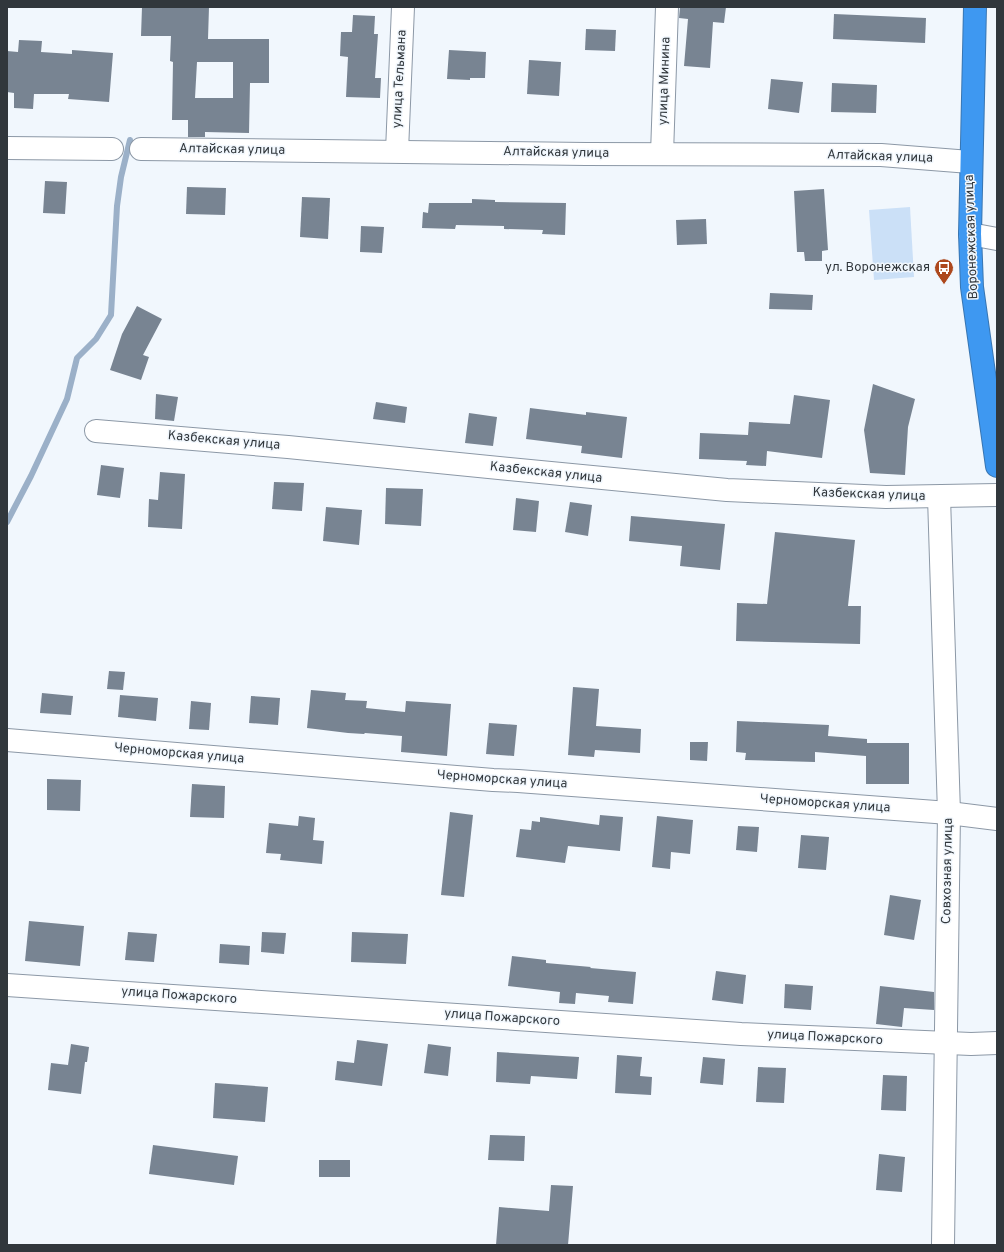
<svg xmlns="http://www.w3.org/2000/svg" width="1004" height="1252" viewBox="0 0 1004 1252" font-family="Overpass,sans-serif">
	<style>
		.park { fill: #cbe0f7 }
		.lines { fill: none; stroke-linecap: round; stroke-linejoin: round }
		.stream { stroke: #9bb0c8; stroke-width: 6 }
		.building { fill: #788492; fill-rule: evenodd }
		.street-casing { stroke: #8c98a6; stroke-width: 24 }
		.highway-casing { stroke: #3976b2; stroke-width: 24 }
		.street { stroke: #fff; stroke-width: 22 }
		.highway { stroke: #3e98f1; stroke-width: 22 }
		.labels { text-anchor: middle; dominant-baseline: central; stroke-width: 3; stroke-linejoin: round; paint-order: stroke }
		.street-label { font-size: 13px; fill: #31373c; stroke: #f1f7fd }
		.poi-label { font-size: 13px; fill: #31373c; stroke: #f1f7fd; text-anchor: end }
	</style>
	<rect width="100%" height="100%" fill="#f1f7fd"/>
	<polygon class="park" points="910,207 914,277 874,280 869,210"/>
	<g class="lines">
		<polyline class="stream" points="7,522 31,476 67,399 77,358 96,339 111,315 117,206 121,177 130,140"/>
	</g>
	<g class="building">
		<path d="M 142,7 L 209,7 L 208,39 L 269,39 L 269,83 L 250,83 L 249,133 L 205,132 L 205,137 L 188,137 L 188,120 L 172,120 L 173,62 L 170,61 L 171,36 L 141,36 ZM 197,62 L 233,62 L 233,98 L 195,98 Z"/>
		<polygon points="680,7 726,7 724,23 713,22 710,68 684,66 688,19 679,18"/>
		<polygon points="834,14 926,18 925,43 833,39"/>
		<polygon points="353,15 375,16 374,34 378,34 375,78 381,78 380,98 346,97 348,57 340,56 341,32 352,32"/>
		<polygon points="586,29 616,30 615,51 585,50"/>
		<polygon points="19,40 42,41 41,52 72,54 72,50 113,53 109,102 68,99 69,94 34,94 33,109 14,108 14,93 7,92 7,51 18,52"/>
		<polygon points="449,50 486,52 485,78 470,78 470,80 447,79"/>
		<polygon points="529,60 561,62 559,96 527,94"/>
		<polygon points="771,79 803,82 799,113 768,109"/>
		<polygon points="832,83 877,85 876,113 831,112"/>
		<polygon points="45,181 67,182 65,214 43,213"/>
		<polygon points="187,187 226,188 225,215 186,214"/>
		<polygon points="824,189 828,250 822,251 822,261 805,261 804,252 797,252 794,191"/>
		<polygon points="302,197 330,198 328,239 300,237"/>
		<polygon points="472,199 495,200 495,202 566,203 565,235 542,234 543,230 504,229 504,226 456,225 455,229 422,228 423,212 428,213 429,203 472,203"/>
		<polygon points="706,219 707,244 677,245 676,220"/>
		<polygon points="361,226 384,227 382,253 360,252"/>
		<polygon points="770,293 813,295 812,310 769,309"/>
		<polygon points="137,306 162,319 143,355 149,357 141,380 110,370 122,334"/>
		<polygon points="873,384 915,399 908,427 905,475 870,473 864,430"/>
		<polygon points="156,394 178,397 174,421 155,419"/>
		<polygon points="794,395 830,400 822,458 767,451 766,466 746,465 747,461 699,459 700,433 748,435 749,422 790,424"/>
		<polygon points="376,402 407,407 405,423 373,419"/>
		<polygon points="530,408 586,415 586,412 627,417 622,458 581,453 582,446 526,439"/>
		<polygon points="469,413 497,417 493,446 465,443"/>
		<polygon points="101,465 124,468 120,498 97,495"/>
		<polygon points="160,472 185,474 182,529 148,527 149,499 158,500"/>
		<polygon points="274,482 304,483 302,511 272,509"/>
		<polygon points="386,488 423,489 421,526 385,524"/>
		<polygon points="516,498 539,501 536,532 513,530"/>
		<polygon points="570,502 592,505 588,536 565,532"/>
		<polygon points="326,507 362,510 359,545 323,541"/>
		<polygon points="631,516 725,524 720,570 680,566 682,546 629,541"/>
		<polygon points="775,532 855,540 848,606 861,606 860,644 736,641 737,603 767,604"/>
		<polygon points="109,671 125,672 123,690 107,689"/>
		<polygon points="573,687 599,689 596,726 641,729 640,753 595,750 594,757 568,755"/>
		<polygon points="311,690 346,693 345,700 367,701 366,708 405,712 406,701 451,704 447,756 401,752 402,736 365,733 364,734 348,733 307,728"/>
		<polygon points="42,693 73,696 71,715 40,713"/>
		<polygon points="120,695 158,698 156,721 118,717"/>
		<polygon points="251,696 280,698 278,725 249,723"/>
		<polygon points="191,701 211,703 209,730 189,729"/>
		<polygon points="737,721 829,725 828,736 867,739 867,743 909,743 909,784 866,784 866,748 866,756 815,752 815,762 745,760 746,753 736,752"/>
		<polygon points="489,723 517,725 514,756 486,754"/>
		<polygon points="690,742 708,742 707,761 690,760"/>
		<polygon points="47,779 81,780 80,811 47,810"/>
		<polygon points="192,784 225,786 224,818 190,817"/>
		<polygon points="450,812 473,815 464,897 441,895"/>
		<polygon points="600,815 623,817 620,851 568,846 565,863 516,857 520,829 531,830 532,821 540,822 540,817 599,825"/>
		<polygon points="299,816 315,818 313,840 324,841 322,864 280,860 281,854 266,853 269,823 298,826"/>
		<polygon points="657,816 693,820 690,854 671,852 670,869 652,867"/>
		<polygon points="738,826 759,827 757,852 736,850"/>
		<polygon points="801,835 829,837 826,870 798,868"/>
		<polygon points="890,895 921,900 914,940 884,935"/>
		<polygon points="29,921 84,926 80,966 25,961"/>
		<polygon points="128,932 157,934 154,962 125,960"/>
		<polygon points="262,932 286,933 284,954 261,952"/>
		<polygon points="352,932 408,934 406,964 351,962"/>
		<polygon points="220,944 250,946 249,965 219,963"/>
		<polygon points="512,956 546,960 546,963 591,967 590,968 636,972 633,1004 608,1002 609,996 576,993 575,1004 559,1003 560,992 508,986"/>
		<polygon points="716,971 746,975 743,1004 712,1000"/>
		<polygon points="785,984 813,986 811,1010 784,1008"/>
		<polygon points="880,986 934,992 934,1010 904,1008 902,1027 876,1024"/>
		<polygon points="357,1040 388,1044 382,1086 335,1080 337,1061 354,1063"/>
		<polygon points="71,1044 89,1047 87,1062 85,1062 81,1094 48,1090 51,1063 68,1065"/>
		<polygon points="428,1044 451,1047 448,1076 424,1073"/>
		<polygon points="497,1052 579,1057 577,1079 531,1076 530,1084 496,1082"/>
		<polygon points="617,1055 642,1057 640,1076 652,1077 651,1095 615,1093"/>
		<polygon points="703,1057 725,1059 723,1085 700,1083"/>
		<polygon points="758,1067 786,1068 784,1103 756,1102"/>
		<polygon points="883,1075 907,1076 906,1111 881,1110"/>
		<polygon points="215,1083 268,1087 265,1122 213,1118"/>
		<polygon points="490,1135 525,1136 524,1161 488,1160"/>
		<polygon points="153,1145 238,1156 234,1185 149,1174"/>
		<polygon points="879,1154 905,1157 902,1192 876,1190"/>
		<rect x="319" y="1160" width="31" height="17"/>
		<polygon points="551,1185 573,1186 568,1245 496,1245 499,1207 549,1211"/>
	</g>
	<g class="lines">
		<defs>
			<g id="street">
				<polyline points="7,148 112,149"/>
				<polyline points="141,149 586,154 881,155 970,162"/>
				<polyline points="397,151 403,7"/>
				<polyline points="662,154 667,7"/>
				<polyline points="970,234 997,239"/>
				<polyline points="96,431 288,447 509,469 727,490 886,497 997,495"/>
				<polyline points="939,497 949,813 943,1245"/>
				<polyline points="7,740 493,780 518,781 949,813 997,819"/>
				<polyline points="7,985 741,1034 971,1044 997,1043"/>
			</g>
			<polyline id="highway" points="975,7 970,234 972,287 997,466"/>
		</defs>
		<use href="#street" class="street-casing"/>
		<use href="#highway" class="highway-casing"/>
		<use href="#street" class="street"/>
		<use href="#highway" class="highway"/>
	</g>
	<defs>
		<symbol id="bus-pin" viewBox="-11 -11 22 30"><path d="M0 17L-7.5 6A9.5 9.5 0 1 1 7.5 6Z" fill="#ad481d" stroke="#f1f7fd"/><path d="M-5-6H5V4H4V6H2V4H-2V6H-4V4H-5ZM-3.5-4V0h7V-4ZM-3.5 1.2v1.5H-2V1.2ZM2 1.2v1.5H3.5V1.2Z" fill="#fff"/></symbol>
	</defs>
	<g fill-rule="evenodd">
		<use href="#bus-pin" x="933" y="257" width="22" height="30"/>
	</g>
	<g class="labels">
		<g class="street-label">
			<text transform="translate(400 79) rotate(-87)">улица Тельмана</text>
			<text transform="translate(665 81) rotate(-88)">улица Минина</text>
			<text transform="translate(232 150) rotate(1)">Алтайская улица</text>
			<text transform="translate(556 153) rotate(1)">Алтайская улица</text>
			<text transform="translate(880 157) rotate(2)">Алтайская улица</text>
			<text transform="translate(972 237) rotate(-92)">Воронежская улица</text>
			<text transform="translate(224 441) rotate(5)">Казбекская улица</text>
			<text transform="translate(546 473) rotate(6)">Казбекская улица</text>
			<text transform="translate(869 495) rotate(2)">Казбекская улица</text>
			<text transform="translate(179 754) rotate(5)">Черноморская улица</text>
			<text transform="translate(502 780) rotate(4)">Черноморская улица</text>
			<text transform="translate(825 804) rotate(4)">Черноморская улица</text>
			<text transform="translate(948 871) rotate(-89)">Совхозная улица</text>
			<text transform="translate(179 996) rotate(4)">улица Пожарского</text>
			<text transform="translate(502 1018) rotate(4)">улица Пожарского</text>
			<text transform="translate(825 1038) rotate(3)">улица Пожарского</text>
		</g>
		<g class="poi-label">
			<text x="930" y="268">ул. Воронежская</text>
		</g>
	</g>
	<rect width="1004" height="1252" fill="none" stroke="#31373c" stroke-width="16"/>
</svg>
